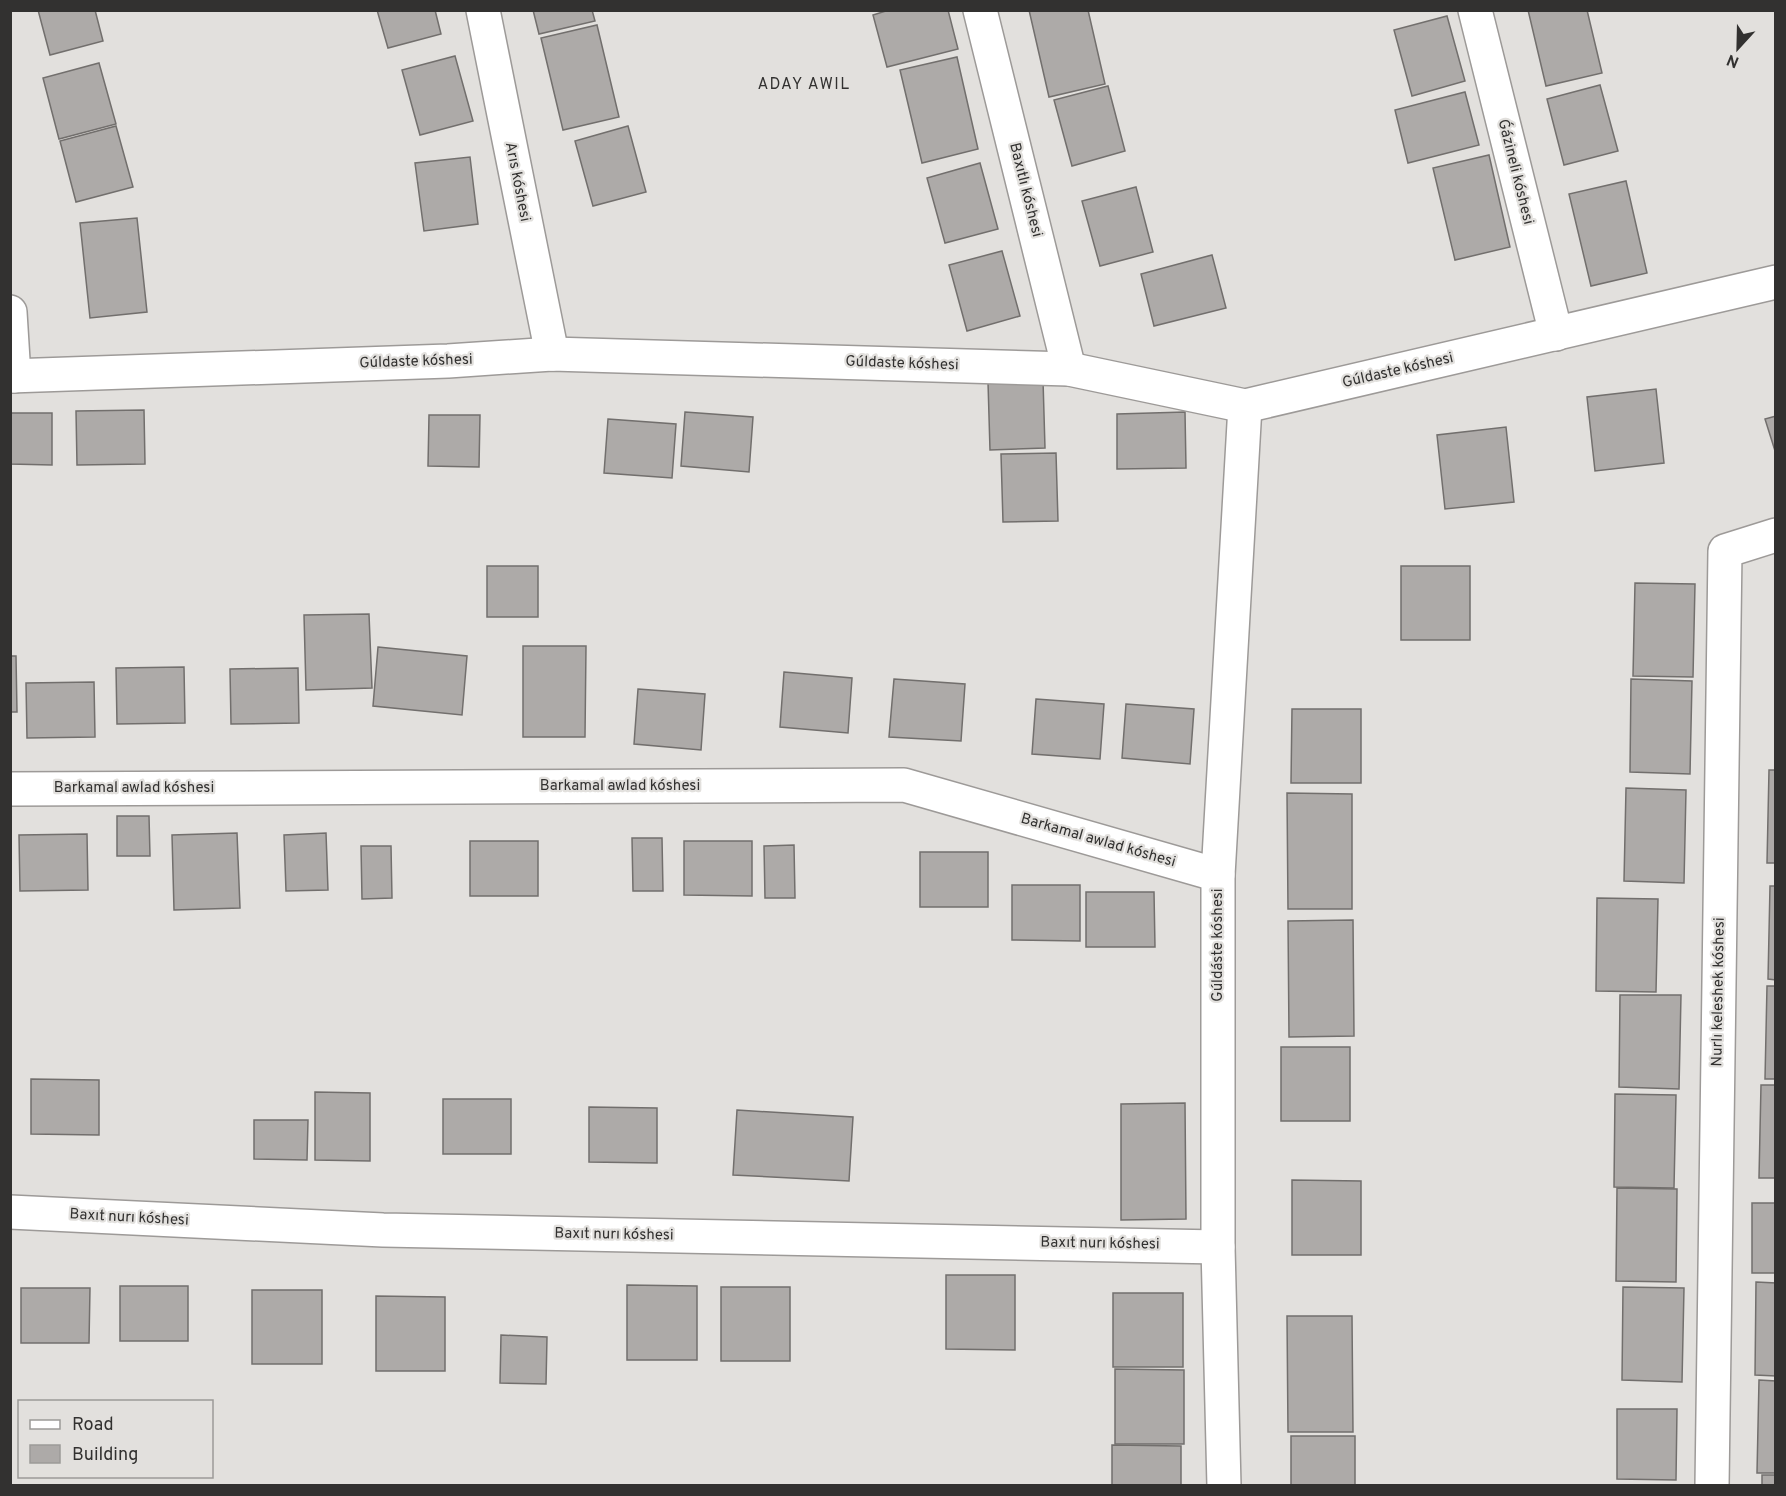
<svg xmlns="http://www.w3.org/2000/svg" width="1786" height="1496" viewBox="0 0 1786 1496" font-family="Overpass,sans-serif">
	<style>
		.building { fill: #adaaa8; stroke: #726f6d; stroke-width: 1.5 }
		.lines { fill: none; stroke-linecap: round; stroke-linejoin: round }
		.street-casing { stroke: #9d9a98; stroke-width: 36 }
		.street { stroke: #fff; stroke-width: 33 }
		.labels { text-anchor: middle; dominant-baseline: central; stroke-width: 4.5; stroke-linejoin: round; paint-order: stroke }
		.street-label { font-size: 15px; fill: #323130; stroke: #e2e0dd }
		.neighbourhood-label { font-size: 16px; letter-spacing: 1.5px; fill: #323130; stroke: #e2e0dd }
	</style>
	<rect width="100%" height="100%" fill="#e2e0dd"/>
	<g class="building">
		<polygon points="38,10 95,10 103,41 50,55"/>
		<polygon points="377,10 435,10 441,34 388,48"/>
		<polygon points="533,10 592,10 595,21 539,34"/>
		<polygon points="889,10 948,10 958,49 887,67 873,15"/>
		<polygon points="1029,10 1088,10 1105,84 1049,97"/>
		<polygon points="1528,10 1587,10 1602,73 1546,86"/>
		<polygon points="1447,16 1465,81 1412,96 1394,30"/>
		<polygon points="597,25 619,117 563,130 541,38"/>
		<polygon points="455,56 473,121 420,135 402,70"/>
		<polygon points="957,57 978,149 922,163 900,70"/>
		<polygon points="99,63 116,124 59,139 43,78"/>
		<polygon points="1600,85 1618,151 1564,165 1547,99"/>
		<polygon points="1108,86 1125,151 1072,166 1054,100"/>
		<polygon points="1465,92 1479,145 1408,163 1395,110"/>
		<polygon points="116,126 133,187 76,202 60,141"/>
		<polygon points="628,126 646,192 593,206 575,141"/>
		<polygon points="1489,155 1510,247 1455,260 1433,168"/>
		<polygon points="470,157 478,224 424,231 415,163"/>
		<polygon points="980,163 998,229 945,243 927,178"/>
		<polygon points="1626,181 1647,273 1591,286 1569,194"/>
		<polygon points="1136,187 1153,252 1100,266 1082,201"/>
		<polygon points="137,218 147,312 90,318 80,223"/>
		<polygon points="1002,251 1020,316 967,331 949,265"/>
		<polygon points="1212,255 1226,308 1154,326 1141,274"/>
		<polygon points="1043,380 1045,448 990,450 988,382"/>
		<polygon points="1656,389 1664,463 1595,471 1587,397"/>
		<polygon points="144,410 145,464 77,465 76,411"/>
		<polygon points="685,412 753,417 749,472 681,466"/>
		<polygon points="1185,412 1186,468 1117,469 1117,414"/>
		<polygon points="10,413 52,413 52,465 10,464"/>
		<polygon points="429,415 480,415 479,467 428,466"/>
		<polygon points="1776,416 1776,454 1765,419"/>
		<polygon points="608,419 676,424 672,478 604,473"/>
		<polygon points="1506,427 1514,502 1445,509 1437,435"/>
		<polygon points="1056,453 1058,521 1003,522 1001,454"/>
		<rect x="487" y="566" width="51" height="51"/>
		<rect x="1401" y="566" width="69" height="74"/>
		<polygon points="1635,583 1695,584 1693,677 1633,676"/>
		<polygon points="369,614 372,688 306,690 304,615"/>
		<polygon points="523,646 586,646 585,737 523,737"/>
		<polygon points="378,647 467,656 462,715 373,706"/>
		<polygon points="10,656 16,656 17,712 10,712"/>
		<polygon points="184,667 185,723 117,724 116,668"/>
		<polygon points="298,668 299,723 231,724 230,669"/>
		<polygon points="784,672 852,678 848,733 780,727"/>
		<polygon points="894,679 965,684 961,741 889,737"/>
		<polygon points="1631,679 1692,681 1690,774 1630,772"/>
		<polygon points="94,682 95,737 27,738 26,683"/>
		<polygon points="638,689 705,694 701,750 634,744"/>
		<polygon points="1036,699 1104,704 1100,759 1032,754"/>
		<polygon points="1126,704 1194,709 1190,764 1122,758"/>
		<polygon points="1292,709 1361,709 1361,783 1291,783"/>
		<polygon points="1769,770 1776,770 1776,863 1767,863"/>
		<polygon points="1626,788 1686,790 1684,883 1624,881"/>
		<polygon points="1287,793 1352,794 1352,909 1288,909"/>
		<polygon points="117,816 149,816 150,856 117,856"/>
		<polygon points="237,833 240,908 174,910 172,835"/>
		<polygon points="326,833 328,890 286,891 284,835"/>
		<polygon points="87,834 88,890 20,891 19,835"/>
		<polygon points="632,838 662,838 663,891 633,891"/>
		<rect x="470" y="841" width="68" height="55"/>
		<polygon points="684,841 752,841 752,896 684,895"/>
		<polygon points="794,845 795,898 765,898 764,846"/>
		<polygon points="361,846 391,846 392,898 362,899"/>
		<rect x="920" y="852" width="68" height="55"/>
		<polygon points="1012,885 1080,885 1080,941 1012,940"/>
		<polygon points="1770,886 1776,886 1776,980 1768,979"/>
		<polygon points="1086,892 1154,892 1155,947 1086,947"/>
		<polygon points="1597,898 1658,899 1656,992 1596,991"/>
		<polygon points="1353,920 1354,1036 1289,1037 1288,921"/>
		<polygon points="1767,986 1776,986 1776,1079 1765,1079"/>
		<polygon points="1620,995 1681,995 1679,1089 1619,1087"/>
		<rect x="1281" y="1047" width="69" height="74"/>
		<polygon points="31,1079 99,1080 99,1135 31,1134"/>
		<polygon points="1761,1085 1776,1085 1776,1178 1759,1178"/>
		<polygon points="315,1092 370,1093 370,1161 315,1160"/>
		<polygon points="1615,1094 1676,1095 1674,1188 1614,1187"/>
		<rect x="443" y="1099" width="68" height="55"/>
		<polygon points="1185,1103 1186,1219 1121,1220 1121,1104"/>
		<polygon points="589,1107 657,1108 657,1163 589,1162"/>
		<polygon points="737,1110 853,1117 849,1181 733,1175"/>
		<polygon points="254,1120 308,1120 307,1160 254,1159"/>
		<polygon points="1292,1180 1361,1181 1361,1255 1292,1255"/>
		<polygon points="1617,1188 1677,1189 1676,1282 1616,1281"/>
		<rect x="1752" y="1203" width="24" height="70"/>
		<polygon points="946,1275 1015,1275 1015,1350 946,1349"/>
		<polygon points="1756,1282 1776,1283 1776,1376 1755,1375"/>
		<polygon points="627,1285 697,1286 697,1360 627,1360"/>
		<rect x="120" y="1286" width="68" height="55"/>
		<rect x="721" y="1287" width="69" height="74"/>
		<polygon points="1623,1287 1684,1288 1682,1382 1622,1380"/>
		<polygon points="21,1288 90,1288 89,1343 21,1343"/>
		<rect x="252" y="1290" width="70" height="74"/>
		<rect x="1113" y="1293" width="70" height="74"/>
		<polygon points="376,1296 445,1297 445,1371 376,1371"/>
		<polygon points="1287,1316 1352,1316 1353,1432 1288,1432"/>
		<polygon points="501,1335 547,1337 546,1384 500,1383"/>
		<polygon points="1115,1369 1184,1370 1184,1444 1115,1444"/>
		<polygon points="1759,1380 1776,1381 1776,1473 1757,1473"/>
		<polygon points="1617,1409 1677,1409 1676,1480 1617,1479"/>
		<rect x="1291" y="1436" width="64" height="50"/>
		<polygon points="1112,1445 1181,1446 1181,1486 1112,1486"/>
		<rect x="1762" y="1475" width="14" height="11"/>
	</g>
	<g class="lines">
		<defs>
			<g id="street">
				<polyline points="483,10 552,354"/>
				<polyline points="980,10 1069,369"/>
				<polyline points="1475,10 1556,334"/>
				<polyline points="10,312 14,376"/>
				<polyline points="10,376 448,361 552,354 1069,369 1245,406 1776,282"/>
				<polyline points="10,789 904,785 1218,875"/>
				<polyline points="10,1212 383,1230 1218,1247"/>
				<polyline points="1224,1486 1218,1247 1218,875 1245,406"/>
				<polyline points="1712,1486 1725,551 1776,535"/>
			</g>
		</defs>
		<use href="#street" class="street-casing"/>
		<use href="#street" class="street"/>
	</g>
	<g class="labels">
		<g class="street-label">
			<text transform="translate(1515 172) rotate(76)">Ǵázineli kóshesi</text>
			<text transform="translate(517 182) rotate(79)">Arıs kóshesi</text>
			<text transform="translate(1025 190) rotate(76)">Baxıtlı kóshesi</text>
			<text transform="translate(416 362) rotate(-2)">Gúldaste kóshesi</text>
			<text transform="translate(902 364) rotate(2)">Gúldaste kóshesi</text>
			<text transform="translate(1398 371) rotate(-13)">Gúldaste kóshesi</text>
			<text x="620" y="786">Barkamal awlad kóshesi</text>
			<text x="134" y="788">Barkamal awlad kóshesi</text>
			<text transform="translate(1098 841) rotate(16)">Barkamal awlad kóshesi</text>
			<text transform="translate(1218 945) rotate(-90)">Gúldáste kóshesi</text>
			<text transform="translate(1719 992) rotate(-89)">Nurlı keleshek kóshesi</text>
			<text transform="translate(129 1218) rotate(3)">Baxıt nurı kóshesi</text>
			<text transform="translate(614 1235) rotate(1)">Baxıt nurı kóshesi</text>
			<text transform="translate(1100 1244) rotate(1)">Baxıt nurı kóshesi</text>
		</g>
		<g class="neighbourhood-label">
			<text x="804" y="85">ADAY AWIL</text>
		</g>
	</g>
	<rect width="1786" height="1496" fill="none" stroke="#323130" stroke-width="24"/>
	<rect x="18" y="1400" width="195" height="78" fill="#e2e0dd" stroke="#9c9a98" stroke-width="1.5"/>
	<rect x="30" y="1420" width="30" height="9" fill="#ffffff" stroke="#9c9a98" stroke-width="1.5"/>
	<text x="72" y="1430" font-size="18" fill="#323130">Road</text>
	<rect x="30" y="1445" width="30" height="18" fill="#adaaa8" stroke="#9c9a98" stroke-width="1.5"/>
	<text x="72" y="1460" font-size="18" fill="#323130">Building</text>
	<g transform="translate(1738 48) rotate(202)" stroke="#e2e0dd" stroke-width="4.5" paint-order="stroke">
	<path d="M0-4.5L10 22L0 15L-10 22Z" fill="#323130"/>
	<text y="-9" font-size="16" font-weight="bold" text-anchor="middle" fill="#323130">N</text>
	</g>
</svg>
